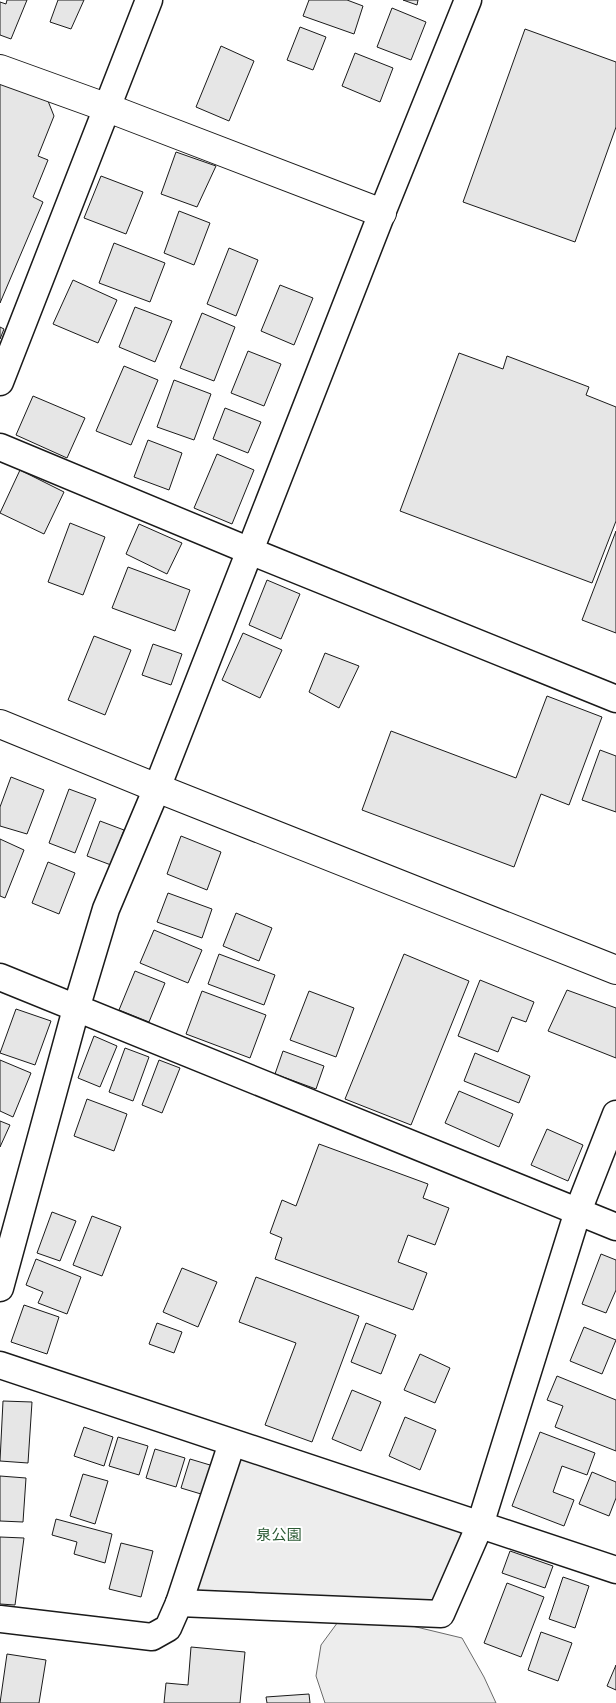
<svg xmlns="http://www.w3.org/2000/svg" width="616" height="1703" viewBox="0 0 616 1703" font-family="Figtree,'Noto Sans JP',sans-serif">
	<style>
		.built { fill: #ededed; stroke: #6a6a6a }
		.building { fill: #e6e6e6; stroke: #1a1a1a }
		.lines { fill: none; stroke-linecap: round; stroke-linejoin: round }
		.minor-casing { stroke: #1a1a1a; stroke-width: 29 }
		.tertiary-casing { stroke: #1a1a1a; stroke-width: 30 }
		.minor { stroke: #fff; stroke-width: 26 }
		.tertiary { stroke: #fff; stroke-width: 28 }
		.labels { text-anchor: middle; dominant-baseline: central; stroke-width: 4; stroke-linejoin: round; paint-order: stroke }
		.park-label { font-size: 15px; fill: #2b5a34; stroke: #fff }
	</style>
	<rect width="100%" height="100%" fill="#fff"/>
	<polygon class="built" points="232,1443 475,1536 441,1614 350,1611 462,1638 484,1677 496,1703 325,1703 316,1676 321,1645 346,1611 179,1603"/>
	<g class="building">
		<polygon points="7,0 27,0 11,39 0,35 0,2 6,4"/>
		<polygon points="58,0 84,0 71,29 50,22"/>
		<polygon points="309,0 347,0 363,6 354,34 303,16"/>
		<polygon points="403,0 418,0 417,5"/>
		<polygon points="392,8 426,22 411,60 377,47"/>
		<polygon points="300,27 326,37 313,70 287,60"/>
		<polygon points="525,29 616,62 616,127 575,242 463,202"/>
		<polygon points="221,46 254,61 229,121 196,107"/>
		<polygon points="355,53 393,68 380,102 342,86"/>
		<polygon points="0,83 48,101 54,116 38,156 48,160 33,197 43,202 0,303"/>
		<polygon points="176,152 216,166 197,207 161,194"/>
		<polygon points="101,176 143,192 126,234 84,218"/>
		<polygon points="179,211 210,223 194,265 164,253"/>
		<polygon points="114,243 165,263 150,302 99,283"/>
		<polygon points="229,248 258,260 236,316 207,304"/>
		<polygon points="73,280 117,300 98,343 53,324"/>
		<polygon points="280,285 313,298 294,345 261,331"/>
		<polygon points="135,307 172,321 155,362 119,347"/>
		<polygon points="202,313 235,327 214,381 180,368"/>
		<polygon points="0,327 4,329 0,339"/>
		<polygon points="248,351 281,364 264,406 231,393"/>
		<polygon points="459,353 503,369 507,356 589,387 586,395 616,407 616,521 592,583 400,511"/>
		<polygon points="124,366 158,380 131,445 96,431"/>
		<polygon points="174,380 211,394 194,440 157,427"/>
		<polygon points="33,396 85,418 67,458 16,435"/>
		<polygon points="225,408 261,422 248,453 213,439"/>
		<polygon points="148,440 182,453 169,490 134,477"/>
		<polygon points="217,454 254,470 232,524 194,508"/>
		<polygon points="20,470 64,492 44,534 0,513"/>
		<polygon points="70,523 105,537 83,595 48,582"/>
		<polygon points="139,524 182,543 167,574 126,554"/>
		<polygon points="616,531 616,633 582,620"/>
		<polygon points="128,567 190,590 175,631 112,608"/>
		<polygon points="267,580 300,594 281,639 249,625"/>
		<polygon points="243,633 282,650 260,698 222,680"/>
		<polygon points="94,636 131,650 105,715 68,700"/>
		<polygon points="153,644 182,654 171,685 142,675"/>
		<polygon points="325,653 359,666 339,708 309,692"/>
		<polygon points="547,696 602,717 569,805 541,794 514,867 362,810 391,731 516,778"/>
		<polygon points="600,750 616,756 616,812 582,800"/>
		<polygon points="11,777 44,790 27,834 0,826 0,807"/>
		<polygon points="69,789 96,799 75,853 49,843"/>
		<polygon points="100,821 124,830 111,865 87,856"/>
		<polygon points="181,836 221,852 207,890 167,874"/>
		<polygon points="0,839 24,850 5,898 0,896"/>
		<polygon points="48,862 75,873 59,914 32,903"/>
		<polygon points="168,893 212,909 202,938 157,922"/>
		<polygon points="236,913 272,928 259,961 223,946"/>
		<polygon points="154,930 202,950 188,983 140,963"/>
		<polygon points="219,954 275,975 264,1005 208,984"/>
		<polygon points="404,954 469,981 411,1125 345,1099"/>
		<polygon points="135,971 165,983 149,1022 119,1010"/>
		<polygon points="480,980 534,1002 526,1022 512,1017 498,1052 458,1036"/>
		<polygon points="567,990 616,1008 616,1058 548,1031"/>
		<polygon points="202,991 266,1015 250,1058 186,1034"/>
		<polygon points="309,991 354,1008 336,1057 290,1040"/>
		<polygon points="16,1009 51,1021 35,1065 0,1053"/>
		<polygon points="94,1036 117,1046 100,1087 78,1078"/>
		<polygon points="125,1048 149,1057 133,1101 109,1092"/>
		<polygon points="283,1051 324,1066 316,1089 275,1074"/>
		<polygon points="475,1053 530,1076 519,1103 464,1081"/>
		<polygon points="0,1060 31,1073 13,1117 0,1111"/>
		<polygon points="159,1060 180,1068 162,1113 142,1105"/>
		<polygon points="459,1091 513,1114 499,1147 445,1123"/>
		<polygon points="87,1099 127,1114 114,1151 74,1136"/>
		<polygon points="0,1121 10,1125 0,1147"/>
		<polygon points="547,1129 583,1145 568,1181 531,1165"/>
		<polygon points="319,1144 428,1184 423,1198 449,1208 435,1245 408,1235 398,1262 427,1273 413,1310 275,1259 282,1238 270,1233 282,1200 296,1206"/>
		<polygon points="52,1212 76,1221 60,1261 37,1253"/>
		<polygon points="92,1216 121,1227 102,1276 73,1265"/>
		<polygon points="601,1254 616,1260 616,1290 606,1313 582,1304"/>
		<polygon points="36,1259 81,1277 67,1314 38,1303 43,1292 26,1285"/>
		<polygon points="182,1268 217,1282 198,1327 163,1312"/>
		<polygon points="256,1277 359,1316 312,1442 265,1425 296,1343 239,1322"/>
		<polygon points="24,1305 59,1317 47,1354 11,1342"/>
		<polygon points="157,1323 182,1332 174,1353 149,1344"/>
		<polygon points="366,1323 396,1335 381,1374 351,1362"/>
		<polygon points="584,1327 616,1340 602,1374 570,1361"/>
		<polygon points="420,1354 450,1368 435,1403 404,1390"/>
		<polygon points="557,1376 616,1400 616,1451 555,1427 563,1406 547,1400"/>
		<polygon points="352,1390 381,1402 361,1451 332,1439"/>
		<polygon points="3,1401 32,1402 28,1463 0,1461"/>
		<polygon points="405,1417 436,1430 420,1470 389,1456"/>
		<polygon points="84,1427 113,1437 104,1466 74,1456"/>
		<polygon points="540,1432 595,1453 587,1475 562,1466 553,1492 574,1500 564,1526 512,1506"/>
		<polygon points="118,1437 148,1446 139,1475 109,1466"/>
		<polygon points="155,1449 185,1458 176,1487 146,1478"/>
		<polygon points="190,1459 220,1468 211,1497 181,1488"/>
		<polygon points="592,1472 616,1482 616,1498 609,1516 579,1504"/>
		<polygon points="83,1474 108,1481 95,1524 70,1516"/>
		<polygon points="0,1476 26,1478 23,1522 0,1521"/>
		<polygon points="56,1519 112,1534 105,1563 74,1554 77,1542 52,1535"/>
		<polygon points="0,1537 24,1538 15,1605 0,1604"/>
		<polygon points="121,1543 153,1551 141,1597 109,1589"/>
		<polygon points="510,1551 553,1566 545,1588 502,1573"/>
		<polygon points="563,1577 589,1586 575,1628 549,1619"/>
		<polygon points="507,1583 544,1597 521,1657 484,1643"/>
		<polygon points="541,1632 572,1643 558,1681 528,1670"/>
		<polygon points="191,1647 245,1652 240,1703 164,1703 166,1683 188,1685"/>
		<polygon points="7,1654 46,1660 39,1703 0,1703"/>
		<polygon points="616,1665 616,1690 607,1686"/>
		<polygon points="309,1694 310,1703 267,1703 266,1697"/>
	</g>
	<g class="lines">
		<defs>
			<g id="minor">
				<polyline points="0,382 149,0"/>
				<polyline points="0,447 250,551 616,699"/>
				<polyline points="0,977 616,1227"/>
				<polyline points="0,1288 76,1009 106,909 157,788 382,213 468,0"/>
				<polyline points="0,1365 616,1570"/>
				<polyline points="179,1603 441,1614 480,1525 578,1211 616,1114"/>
				<polyline points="0,1619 152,1637 168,1628 179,1603 232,1443"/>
			</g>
			<g id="tertiary">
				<polyline points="0,69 108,108 382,213"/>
				<polyline points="0,724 157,788 616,970"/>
			</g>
		</defs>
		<use href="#minor" class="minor-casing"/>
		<use href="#tertiary" class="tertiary-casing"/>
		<use href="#minor" class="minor"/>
		<use href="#tertiary" class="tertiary"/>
	</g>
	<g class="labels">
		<g class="park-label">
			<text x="279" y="1535">泉公園</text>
		</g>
	</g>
</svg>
